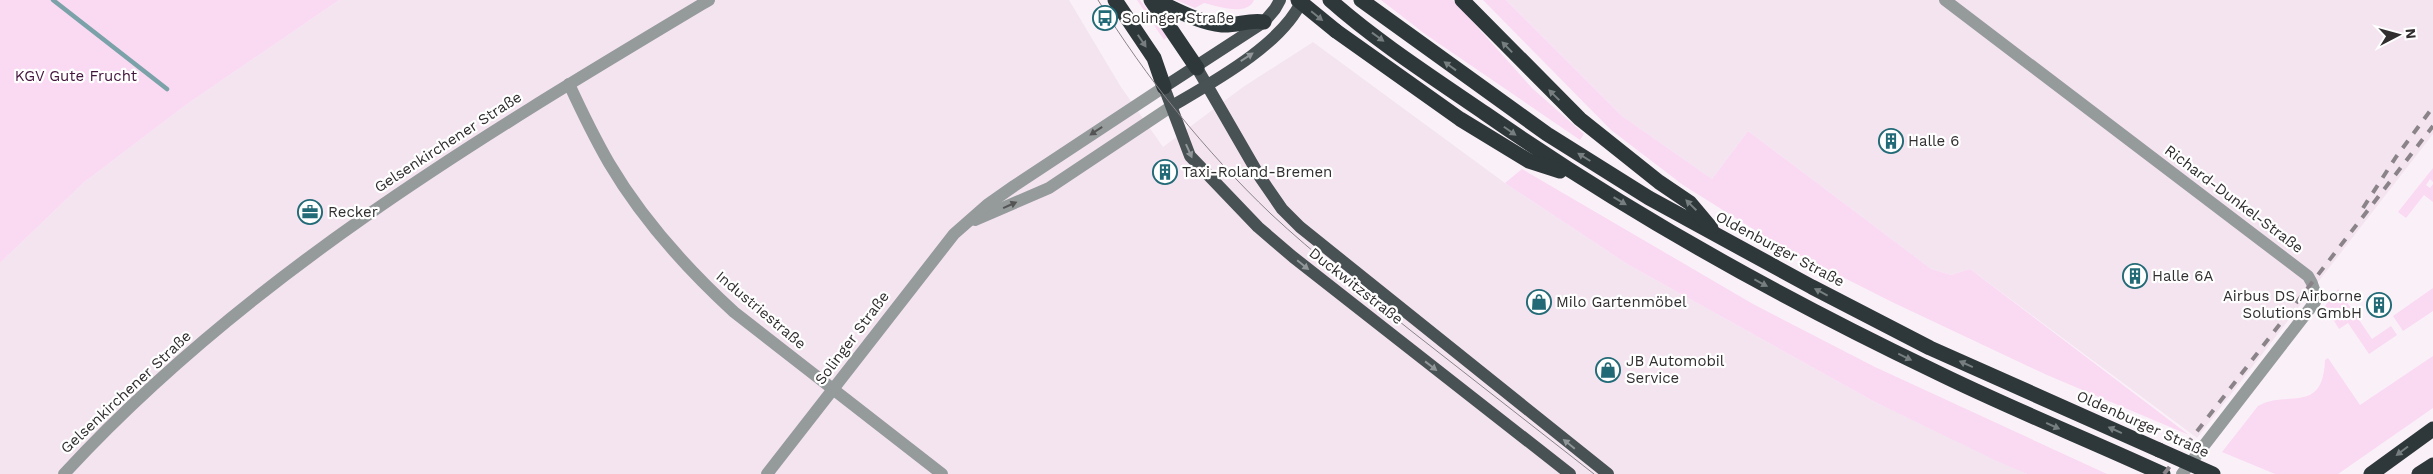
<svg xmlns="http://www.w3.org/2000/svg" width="2433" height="474" viewBox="0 0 2433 474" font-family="'Work Sans',sans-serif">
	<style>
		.built { fill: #f4e4f0 }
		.green { fill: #fad9f2 }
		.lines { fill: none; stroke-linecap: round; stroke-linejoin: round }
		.stream { stroke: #7ca2a9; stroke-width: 4.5 }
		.minor { stroke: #959a9b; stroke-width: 12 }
		.major { stroke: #485153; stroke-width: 12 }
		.highway { stroke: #2e383a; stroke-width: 15 }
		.tram { stroke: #8a8489; stroke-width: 1 }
		.rail { stroke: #8a8489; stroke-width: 4; stroke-dasharray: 9 9; stroke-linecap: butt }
		.highway-bridge { stroke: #2e383a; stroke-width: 15 }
		.oneway { fill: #777e7f }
		.oneway2 { fill: #919798 }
		.oneway3 { fill: #545455 }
		.labels { text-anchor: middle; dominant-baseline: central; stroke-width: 4.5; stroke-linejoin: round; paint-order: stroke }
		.poi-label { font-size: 15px; fill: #312e30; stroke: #fff; text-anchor: start }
		.park-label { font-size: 15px; fill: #42143b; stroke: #fff }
		.street-label { font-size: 15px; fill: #312e30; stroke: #fff }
	</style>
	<rect width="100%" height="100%" fill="#faf1f8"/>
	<g class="built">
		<polygon points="339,0 1069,0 1121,87 1163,147 1243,87 1313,42 1505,183 1629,265 1875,402 2027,474 0,474 0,263 83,183 187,104"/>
		<polygon points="1506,0 2433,0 2433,134 2197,438 1970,269 1951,275 1931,269 1748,131 1712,179 1622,116"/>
	</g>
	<g class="green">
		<polygon points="0,0 339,0 187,104 83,183 0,263"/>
		<polygon points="1137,0 1140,0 1167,37 1164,40"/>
		<path d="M 1176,0 L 1254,0 C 1247,17 1217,6 1204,3 L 1195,8 Z"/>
		<polygon points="1381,0 1453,0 1532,88 1584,134 1580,140 1425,34"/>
		<polygon points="1483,0 1506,0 1622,116 1712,179 1748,131 1931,269 1951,275 1970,269 2189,435 2047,375 1892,302 1777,244 1683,185 1611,130"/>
		<polygon points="2433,168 2433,182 2430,179 2426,185 2430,188 2433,184 2433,202 2424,195 2406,218 2398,212"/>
		<polygon points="1522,169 1753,304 1875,367 2107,474 2027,474 1997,461 1875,402 1629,265 1505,183"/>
		<polygon points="2433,288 2433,311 2403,331 2393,316"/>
		<polygon points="2338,289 2372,339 2391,326 2397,335 2369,354 2348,323 2339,329 2325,306"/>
		<path d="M 2433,356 L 2433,408 L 2338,474 L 2275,474 L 2222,452 L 2258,406 C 2286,389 2323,416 2325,360 L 2328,358 L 2360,405 Z"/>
	</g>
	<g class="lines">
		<polyline class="stream" points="53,0 167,89"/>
		<g class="minor">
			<path d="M 1945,0 L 2308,276 C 2314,285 2315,292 2315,302 L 2182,474"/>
			<path d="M 569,84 C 581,110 594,137 609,163 C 642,219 686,268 734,312 L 942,474"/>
			<polyline points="975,220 1049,188 1172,106"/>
			<path d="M 64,474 C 246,276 480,137 709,0"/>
			<polyline points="767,474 954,234 987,205 1014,186 1164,87"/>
		</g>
		<g class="major">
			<polyline points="1280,0 1275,9 1264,22 1164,87 1190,156 1258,227 1293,257 1570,474"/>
			<polyline points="1197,68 1260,177 1282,209 1300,227 1608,474"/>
			<path d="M 1172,106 C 1213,82 1283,44 1302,0"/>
		</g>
		<g class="highway">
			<polyline points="1115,0 1154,58 1164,87"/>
			<polyline points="1151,0 1197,68"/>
			<path d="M 1155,0 C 1175,9 1199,23 1222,25 C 1237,26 1250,19 1264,22"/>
			<path d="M 1330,0 C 1376,41 1435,79 1486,114 C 1627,212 1779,297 1934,371 C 2009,408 2087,439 2163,474"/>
			<polyline points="1361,0 1547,134 1649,198 1812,287 1930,348 2159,450"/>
			<polyline points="1462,0 1580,119 1659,182 1690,203 1711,228"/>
			<polyline points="1336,31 1460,119 1529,161 1560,171"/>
			<polyline points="2371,474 2433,429"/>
			<polyline points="2419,474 2433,465"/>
		</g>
		<path class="tram" d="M 1098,0 C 1146,78 1205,151 1271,214 C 1315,255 1363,292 1410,330 C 1471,378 1533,426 1594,474"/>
		<g class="rail">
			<polyline points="2363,208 2396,157 2433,107"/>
			<polyline points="2164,474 2433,126"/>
		</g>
		<g class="highway-bridge">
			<polyline points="1298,0 1336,31"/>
			<polyline points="2159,450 2213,474"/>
		</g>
	</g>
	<defs><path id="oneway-solid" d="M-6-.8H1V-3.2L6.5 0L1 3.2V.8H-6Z" transform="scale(1.25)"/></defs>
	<g class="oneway">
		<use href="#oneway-solid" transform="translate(1317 16) rotate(39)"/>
		<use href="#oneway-solid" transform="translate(1378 37) rotate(36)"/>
		<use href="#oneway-solid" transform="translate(1142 41) rotate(56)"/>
		<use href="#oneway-solid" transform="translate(1507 47) rotate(-134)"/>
		<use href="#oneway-solid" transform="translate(1450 66) rotate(-144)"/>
		<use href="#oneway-solid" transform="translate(1554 95) rotate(-136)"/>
		<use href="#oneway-solid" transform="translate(1510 131) rotate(35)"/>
		<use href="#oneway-solid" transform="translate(1584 157) rotate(-148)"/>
		<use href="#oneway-solid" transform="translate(1620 201) rotate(31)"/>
		<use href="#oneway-solid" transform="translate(1691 205) rotate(-136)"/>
		<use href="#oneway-solid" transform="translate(1761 283) rotate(28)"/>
		<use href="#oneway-solid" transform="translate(1821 292) rotate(-152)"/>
		<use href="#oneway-solid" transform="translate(1905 357) rotate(26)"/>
		<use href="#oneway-solid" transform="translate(1966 364) rotate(-156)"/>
		<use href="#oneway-solid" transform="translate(2053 426) rotate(24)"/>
		<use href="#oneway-solid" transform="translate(2115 430) rotate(-156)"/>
		<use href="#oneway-solid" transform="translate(2402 451) rotate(143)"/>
	</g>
	<g class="oneway2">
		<use href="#oneway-solid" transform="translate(1247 57) rotate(-33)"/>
		<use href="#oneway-solid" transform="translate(1189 151) rotate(66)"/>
		<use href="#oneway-solid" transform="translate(1303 265) rotate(39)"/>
		<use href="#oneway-solid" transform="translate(1431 366) rotate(38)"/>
		<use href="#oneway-solid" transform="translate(1569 444) rotate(-141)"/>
	</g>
	<g class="oneway3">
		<use href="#oneway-solid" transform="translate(1096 131) rotate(146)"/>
		<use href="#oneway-solid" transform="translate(1010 205) rotate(-24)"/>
	</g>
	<defs>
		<symbol id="bus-ring" viewBox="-11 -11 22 22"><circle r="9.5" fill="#fff" stroke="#216a76" stroke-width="1.5"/><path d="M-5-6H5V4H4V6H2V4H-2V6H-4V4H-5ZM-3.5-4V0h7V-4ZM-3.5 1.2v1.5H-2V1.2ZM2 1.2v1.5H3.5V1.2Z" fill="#216a76"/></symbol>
		<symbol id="building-ring" viewBox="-11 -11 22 22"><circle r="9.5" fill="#fff" stroke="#216a76" stroke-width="1.5"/><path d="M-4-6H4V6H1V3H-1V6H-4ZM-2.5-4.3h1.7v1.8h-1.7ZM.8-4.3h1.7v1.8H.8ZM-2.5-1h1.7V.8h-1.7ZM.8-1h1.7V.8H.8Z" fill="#216a76"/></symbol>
		<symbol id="office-ring" viewBox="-11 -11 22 22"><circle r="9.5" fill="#fff" stroke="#216a76" stroke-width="1.5"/><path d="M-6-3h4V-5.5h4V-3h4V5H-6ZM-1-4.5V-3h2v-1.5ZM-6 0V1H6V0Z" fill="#216a76"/></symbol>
		<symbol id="shop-ring" viewBox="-11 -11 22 22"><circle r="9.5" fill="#fff" stroke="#216a76" stroke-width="1.5"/><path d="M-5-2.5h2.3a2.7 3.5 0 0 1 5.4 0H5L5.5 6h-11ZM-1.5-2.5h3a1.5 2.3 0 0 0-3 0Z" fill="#216a76"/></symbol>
	</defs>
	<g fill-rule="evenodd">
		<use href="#bus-ring" x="1091" y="4" width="28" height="28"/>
		<use href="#building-ring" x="1877" y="127" width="28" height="28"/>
		<use href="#building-ring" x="1151" y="158" width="28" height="28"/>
		<use href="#office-ring" x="296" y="198" width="28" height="28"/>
		<use href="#building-ring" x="2121" y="262" width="28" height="28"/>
		<use href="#shop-ring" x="1525" y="288" width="28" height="28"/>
		<use href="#building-ring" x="2365" y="291" width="28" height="28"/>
		<use href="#shop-ring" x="1594" y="356" width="28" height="28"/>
	</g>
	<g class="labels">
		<g class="poi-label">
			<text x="1122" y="18">Solinger Straße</text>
			<text x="1908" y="141">Halle 6</text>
			<text x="1182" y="172">Taxi-Roland-Bremen</text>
			<text x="328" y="212">Recker</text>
			<text x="2152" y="276">Halle 6A</text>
			<text x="2362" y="296" text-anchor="end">Airbus DS Airborne<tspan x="2362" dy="17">Solutions GmbH</tspan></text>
			<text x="1556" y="302">Milo Gartenmöbel</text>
			<text x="1626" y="361">JB Automobil<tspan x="1626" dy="17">Service</tspan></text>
		</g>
		<g class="park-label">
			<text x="76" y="76">KGV Gute Frucht</text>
		</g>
		<g class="street-label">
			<text transform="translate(448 142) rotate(-33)">Gelsenkirchener Straße</text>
			<text transform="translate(2234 199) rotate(37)">Richard-Dunkel-Straße</text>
			<text transform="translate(1780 249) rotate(28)">Oldenburger Straße</text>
			<text transform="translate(1356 286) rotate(38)">Duckwitzstraße</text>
			<text transform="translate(761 310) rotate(40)">Industriestraße</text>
			<text transform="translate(852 338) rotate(-53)">Solinger Straße</text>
			<text transform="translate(126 392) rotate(-43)">Gelsenkirchener Straße</text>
			<text transform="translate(2143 424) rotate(24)">Oldenburger Straße</text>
		</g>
	</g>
	<g transform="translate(2398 35) rotate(84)" stroke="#ffffff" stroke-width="4" paint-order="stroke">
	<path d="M0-4L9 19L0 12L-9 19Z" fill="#312e30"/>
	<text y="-8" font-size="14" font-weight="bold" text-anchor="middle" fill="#312e30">N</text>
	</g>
</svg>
